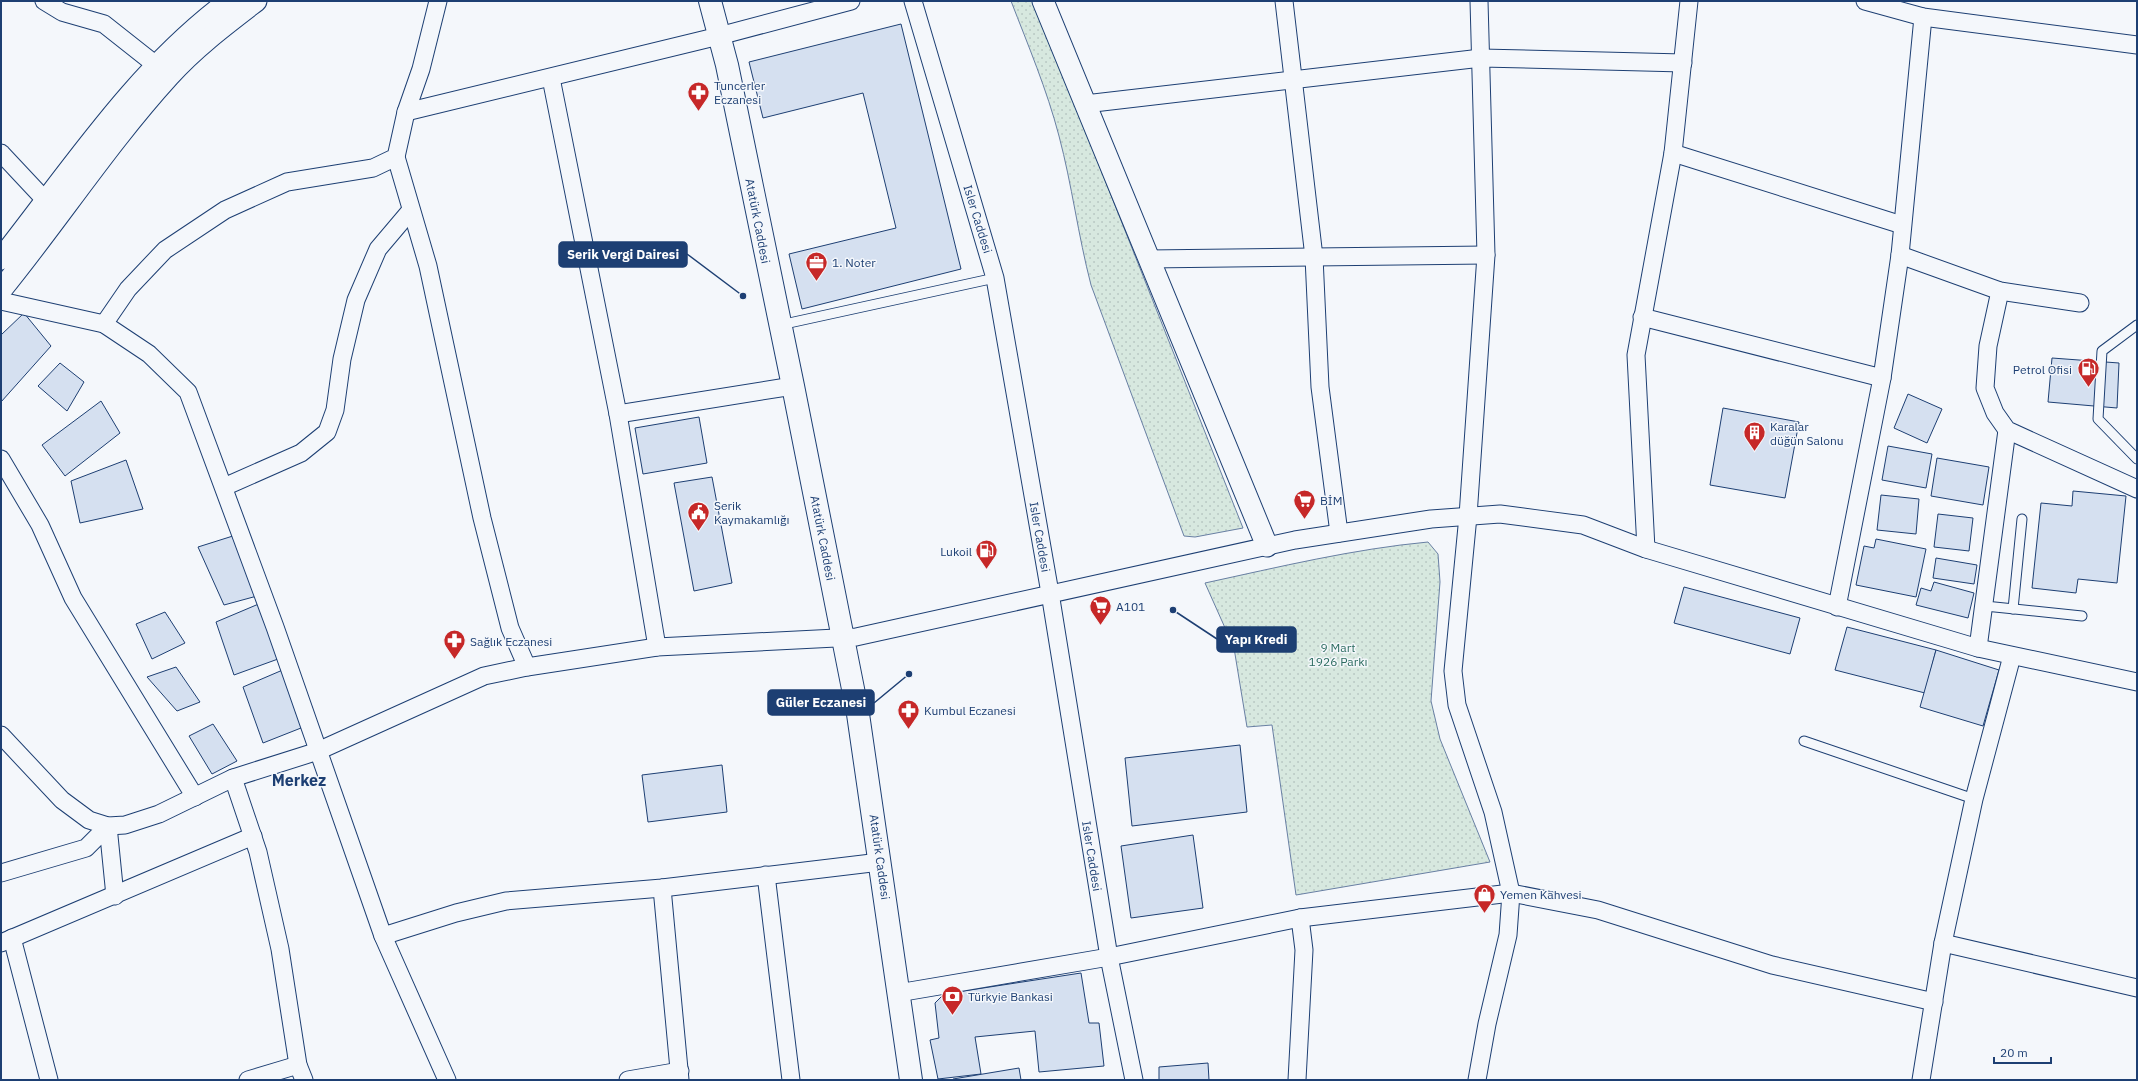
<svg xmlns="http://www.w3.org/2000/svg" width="2138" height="1081" viewBox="0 0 2138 1081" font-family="'IBM Plex Sans',sans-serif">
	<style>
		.park { fill: url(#park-dots); stroke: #687fa3 }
		.building { fill: #d5e0f0; stroke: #1d3f73 }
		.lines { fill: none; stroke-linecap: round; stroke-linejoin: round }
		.service-casing { stroke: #1d3f73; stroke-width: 11 }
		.minor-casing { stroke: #1d3f73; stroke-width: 19 }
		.tertiary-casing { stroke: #1d3f73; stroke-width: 23 }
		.secondary-casing { stroke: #1d3f73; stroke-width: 24 }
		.service { stroke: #f4f7fb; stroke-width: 9 }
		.minor { stroke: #f4f7fb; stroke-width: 17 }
		.tertiary { stroke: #f4f7fb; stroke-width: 21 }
		.secondary { stroke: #f4f7fb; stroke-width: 22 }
		.labels { text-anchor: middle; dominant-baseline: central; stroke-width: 3; stroke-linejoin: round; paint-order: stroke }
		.poi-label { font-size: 12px; fill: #1d3f73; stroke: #f4f7fb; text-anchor: start }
		.street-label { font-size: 12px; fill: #1d3f73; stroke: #f4f7fb }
		.park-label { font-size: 12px; fill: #2c6c60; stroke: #f4f7fb }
		.district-label { font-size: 16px; font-weight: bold; fill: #1d3f73; stroke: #f4f7fb }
		.leader { fill: none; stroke: #1d3f73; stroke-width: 1.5 }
		.callout-dot { fill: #1d3f73; stroke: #f4f7fb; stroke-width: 1.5 }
		.callout { fill: #1d3f73; stroke: #1d3f73; stroke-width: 1.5 }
		.callout-label { font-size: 13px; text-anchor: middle; font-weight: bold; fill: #fff }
	</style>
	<defs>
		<pattern id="park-dots" width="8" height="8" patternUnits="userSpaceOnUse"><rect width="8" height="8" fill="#d7e8df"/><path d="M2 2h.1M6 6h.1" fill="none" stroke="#b8c8c3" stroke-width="1.8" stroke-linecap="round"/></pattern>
	</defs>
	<rect width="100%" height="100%" fill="#f4f7fb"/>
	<g class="park">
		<path d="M 1011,1 L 1034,1 L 1243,528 L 1195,537 L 1184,536 L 1091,285 C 1078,235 1072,185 1059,136 C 1047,90 1028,45 1011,1 Z"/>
		<path d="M 1428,542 L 1438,554 L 1440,582 L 1431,701 L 1440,739 L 1490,862 L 1296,895 L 1272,725 L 1247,727 L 1234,648 L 1205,583 C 1279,567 1353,549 1428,542 Z"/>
	</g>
	<g class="building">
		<polygon points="901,24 961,269 802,309 789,254 896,228 863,93 763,118 749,62"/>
		<polygon points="24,313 51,346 1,402 1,335"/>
		<polygon points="2052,358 2119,363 2117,408 2048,402"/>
		<polygon points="60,363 84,382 67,411 38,386"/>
		<polygon points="1908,394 1942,409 1927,443 1894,428"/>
		<polygon points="101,401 120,433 65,476 42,445"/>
		<polygon points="1723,408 1799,422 1785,498 1710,485"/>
		<polygon points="699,417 707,463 643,474 635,428"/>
		<polygon points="1888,446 1932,454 1926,488 1882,480"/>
		<polygon points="1937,458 1989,467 1983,505 1931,496"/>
		<polygon points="126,460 143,509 80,523 71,481"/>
		<polygon points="712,477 732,583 694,591 674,483"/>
		<polygon points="2073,491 2126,496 2117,583 2078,579 2076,593 2032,588 2041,503 2072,506"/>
		<polygon points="1881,495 1919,499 1916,534 1877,530"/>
		<polygon points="1938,514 1973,518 1969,551 1934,547"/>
		<polygon points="236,535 257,596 224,605 198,547"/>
		<polygon points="1876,539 1926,549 1916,597 1856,585 1864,546 1874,548"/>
		<polygon points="1936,558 1977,565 1974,584 1933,578"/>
		<polygon points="1934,582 1974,593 1968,618 1916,605 1921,588 1931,591"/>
		<polygon points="1684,587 1800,618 1790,654 1674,623"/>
		<polygon points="261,603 278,659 234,675 216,622"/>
		<polygon points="165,612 185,643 152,659 136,624"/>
		<polygon points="1847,627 1936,650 1925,693 1835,670"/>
		<polygon points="1936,650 1999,670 1983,726 1920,707"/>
		<polygon points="176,667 200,702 177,711 147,677"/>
		<polygon points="285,669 302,720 301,728 263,743 243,687"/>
		<polygon points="213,724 237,761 212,774 189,736"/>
		<polygon points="1240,745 1247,812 1132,826 1125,758"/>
		<polygon points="722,765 727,812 648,822 642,775"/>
		<polygon points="1193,835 1203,908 1131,918 1121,846"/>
		<polygon points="1081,973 1089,1023 1099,1023 1104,1066 1039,1072 1035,1031 975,1037 981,1074 938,1079 930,1040 939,1038 935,1003 944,994"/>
		<polygon points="1208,1063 1209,1080 1159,1080 1159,1067"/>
		<polygon points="1019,1068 1021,1080 953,1080 953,1079"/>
	</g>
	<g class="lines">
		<defs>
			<g id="service">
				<polyline points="780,325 995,278"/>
				<polyline points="2137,325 2102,351 2098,419 2137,459"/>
				<polyline points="1985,606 2082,616"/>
				<polyline points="2013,609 2022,519"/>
				<polyline points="1804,741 1974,799"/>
			</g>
			<g id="minor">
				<polyline points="44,1 62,12 104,24 166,73"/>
				<polyline points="913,1 995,278 1050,593 1109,957 1134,1080"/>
				<polyline points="1284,1 1314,257 1320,387 1339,533"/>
				<polyline points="1865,1 1923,17 2137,45"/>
				<polyline points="551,78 618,414 657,647"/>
				<polyline points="1085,104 1481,58 1683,63"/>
				<polyline points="406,112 719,36 851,1"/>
				<polyline points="1,153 46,201"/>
				<polyline points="1673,153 1902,225"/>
				<polyline points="396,157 428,266 482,518 510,628 527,667"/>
				<polyline points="1900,255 2000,291 2080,303"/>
				<polyline points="1148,259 1486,255"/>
				<polyline points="2000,291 1988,346 1985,388 1995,413 2007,430 2137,489"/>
				<polyline points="1,301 104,324 149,354 188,392 275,627 383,936 447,1080"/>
				<polyline points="1642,317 1882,378"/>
				<polyline points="104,324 128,289 165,250 225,210 287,182 373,168 396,157 406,112 421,69 438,1"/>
				<polyline points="618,414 793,386"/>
				<polyline points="1,459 40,525 73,598 195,797"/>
				<polyline points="224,487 301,453 327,432 335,410 342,359 356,300 378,249 411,210"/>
				<polyline points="1646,549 1636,355 1673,153 1689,1"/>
				<polyline points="1837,607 1882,378 1900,255 1923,17"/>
				<polyline points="1978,648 2007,430"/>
				<polyline points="1,735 62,800 89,820 108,826 125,825 159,814 233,778 318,751 484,676 527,667 657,647 856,637 1295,540 1431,519 1500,514 1583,525 1646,549 1978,648 2137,682"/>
				<polyline points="233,778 258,852 280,949 298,1065 304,1080"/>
				<polyline points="1,873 86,848 108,826 115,896"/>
				<polyline points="766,875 791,1080"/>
				<polyline points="662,888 680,1080"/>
				<polyline points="383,936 456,913 506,901 662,888 880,862"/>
				<polyline points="12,938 49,1080"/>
				<polyline points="1,943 253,836"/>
				<polyline points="1943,943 2137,988"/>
				<polyline points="898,993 1109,957 1300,918 1511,893 1598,910 1772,965 1934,1002"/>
				<polyline points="248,1080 298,1065"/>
				<polyline points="628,1080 680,1071"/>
				<polyline points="1297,1080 1304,950 1300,918"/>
				<polyline points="1477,1080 1487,1024 1508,935 1511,893 1493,812 1457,705 1453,671 1468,516 1486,255 1479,1"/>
				<polyline points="1921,1080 1943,943 1974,799 2012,656"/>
			</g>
			<g id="tertiary">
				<polyline points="1043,1 1267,546"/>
				<path d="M 1,259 C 72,169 136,70 229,1"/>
				<path d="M 1,290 C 58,220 108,143 169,76 C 194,48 226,24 256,1"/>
			</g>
			<polyline id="secondary" points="710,1 727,65 793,386 858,714 911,1080"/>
		</defs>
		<use href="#service" class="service-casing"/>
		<use href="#minor" class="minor-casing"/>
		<use href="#tertiary" class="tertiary-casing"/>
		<use href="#secondary" class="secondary-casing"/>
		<use href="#service" class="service"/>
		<use href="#minor" class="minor"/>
		<use href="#tertiary" class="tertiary"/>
		<use href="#secondary" class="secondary"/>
	</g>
	<defs>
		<symbol id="pharmacy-pin" viewBox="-11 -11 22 30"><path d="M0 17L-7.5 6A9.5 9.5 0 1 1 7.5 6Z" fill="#c62828" stroke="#f4f7fb"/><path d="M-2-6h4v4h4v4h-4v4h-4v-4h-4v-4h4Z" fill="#fff"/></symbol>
		<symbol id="office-pin" viewBox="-11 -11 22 30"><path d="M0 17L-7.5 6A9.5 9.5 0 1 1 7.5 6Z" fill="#c62828" stroke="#f4f7fb"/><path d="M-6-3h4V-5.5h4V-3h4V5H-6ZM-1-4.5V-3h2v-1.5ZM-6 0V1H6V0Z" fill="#fff"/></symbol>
		<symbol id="fuel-pin" viewBox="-11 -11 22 30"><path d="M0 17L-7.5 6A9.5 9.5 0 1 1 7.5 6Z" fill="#c62828" stroke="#f4f7fb"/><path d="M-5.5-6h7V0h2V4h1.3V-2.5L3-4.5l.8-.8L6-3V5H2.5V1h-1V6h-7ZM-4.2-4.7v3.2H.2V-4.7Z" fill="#fff"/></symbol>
		<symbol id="building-pin" viewBox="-11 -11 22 30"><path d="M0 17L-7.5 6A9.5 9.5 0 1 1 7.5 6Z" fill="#c62828" stroke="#f4f7fb"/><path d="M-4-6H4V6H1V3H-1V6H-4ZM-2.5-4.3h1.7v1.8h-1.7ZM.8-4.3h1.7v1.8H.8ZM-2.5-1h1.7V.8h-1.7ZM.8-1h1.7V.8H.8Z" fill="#fff"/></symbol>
		<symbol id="supermarket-pin" viewBox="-11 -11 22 30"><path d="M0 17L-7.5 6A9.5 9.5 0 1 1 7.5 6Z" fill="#c62828" stroke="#f4f7fb"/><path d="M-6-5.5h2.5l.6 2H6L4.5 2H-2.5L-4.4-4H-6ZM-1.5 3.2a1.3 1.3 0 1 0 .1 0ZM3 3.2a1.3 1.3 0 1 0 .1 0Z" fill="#fff"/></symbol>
		<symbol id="civic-pin" viewBox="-11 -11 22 30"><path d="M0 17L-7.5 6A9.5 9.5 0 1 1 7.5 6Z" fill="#c62828" stroke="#f4f7fb"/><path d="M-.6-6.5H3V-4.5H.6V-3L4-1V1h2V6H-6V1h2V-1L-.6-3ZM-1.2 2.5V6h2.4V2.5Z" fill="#fff"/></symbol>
		<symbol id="shop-pin" viewBox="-11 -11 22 30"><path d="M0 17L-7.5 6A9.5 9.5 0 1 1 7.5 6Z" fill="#c62828" stroke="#f4f7fb"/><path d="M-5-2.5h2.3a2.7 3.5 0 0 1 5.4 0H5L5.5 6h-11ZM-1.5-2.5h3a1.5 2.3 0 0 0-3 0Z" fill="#fff"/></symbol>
		<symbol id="bank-pin" viewBox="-11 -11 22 30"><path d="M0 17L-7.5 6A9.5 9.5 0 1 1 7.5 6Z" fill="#c62828" stroke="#f4f7fb"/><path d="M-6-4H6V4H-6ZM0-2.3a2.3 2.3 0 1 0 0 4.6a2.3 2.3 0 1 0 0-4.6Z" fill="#fff"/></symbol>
	</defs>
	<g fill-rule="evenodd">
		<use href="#pharmacy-pin" x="686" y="80" width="25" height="34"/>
		<use href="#office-pin" x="804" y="250" width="25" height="34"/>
		<use href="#fuel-pin" x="2076" y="356" width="25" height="34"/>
		<use href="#building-pin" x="1742" y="420" width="25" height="34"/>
		<use href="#supermarket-pin" x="1292" y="488" width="25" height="34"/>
		<use href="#civic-pin" x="686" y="500" width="25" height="34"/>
		<use href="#fuel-pin" x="974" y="538" width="25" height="34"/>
		<use href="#supermarket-pin" x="1088" y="594" width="25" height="34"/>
		<use href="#pharmacy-pin" x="442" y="628" width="25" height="34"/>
		<use href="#pharmacy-pin" x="896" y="698" width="25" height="34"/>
		<use href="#shop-pin" x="1472" y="882" width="25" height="34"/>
		<use href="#bank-pin" x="940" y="984" width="25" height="34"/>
	</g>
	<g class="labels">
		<g class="poi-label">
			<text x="714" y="85">Tuncerler<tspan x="714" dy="14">Eczanesi</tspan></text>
			<text x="832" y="262">1. Noter</text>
			<text x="2072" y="369" text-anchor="end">Petrol Ofisi</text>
			<text x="1770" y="426">Karalar<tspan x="1770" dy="14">düğün Salonu</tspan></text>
			<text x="1320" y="500">BİM</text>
			<text x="714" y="505">Serik<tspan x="714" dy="14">Kaymakamlığı</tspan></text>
			<text x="972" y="551" text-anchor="end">Lukoil</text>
			<text x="1116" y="606">A101</text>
			<text x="470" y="641">Sağlık Eczanesi</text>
			<text x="924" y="710">Kumbul Eczanesi</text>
			<text x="1500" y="894">Yemen Kahvesi</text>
			<text x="968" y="996">Türkyie Bankasi</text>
		</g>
		<g class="street-label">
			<text transform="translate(978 219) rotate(73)">Isler Caddesi</text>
			<text transform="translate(758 221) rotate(79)">Atatürk Caddesi</text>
			<text transform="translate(1040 537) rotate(80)">Isler Caddesi</text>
			<text transform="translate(823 538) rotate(79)">Atatürk Caddesi</text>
			<text transform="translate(1092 856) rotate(81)">Isler Caddesi</text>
			<text transform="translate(880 857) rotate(82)">Atatürk Caddesi</text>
		</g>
		<g class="park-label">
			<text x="1338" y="647">9 Mart<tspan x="1338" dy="14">1926 Parkı</tspan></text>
		</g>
		<g class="district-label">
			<text x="299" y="780">Merkez</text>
		</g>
	</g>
	<path class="leader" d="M743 296L687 254M1173 610L1217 639M909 674L874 703"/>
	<g class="callout-dot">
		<circle cx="743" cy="296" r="4"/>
		<circle cx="1173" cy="610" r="4"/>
		<circle cx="909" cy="674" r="4"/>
	</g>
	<g class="callout">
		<rect x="559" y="242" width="128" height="25" rx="4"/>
		<rect x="1217" y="627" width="79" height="25" rx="4"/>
		<rect x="768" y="690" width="106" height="25" rx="4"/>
	</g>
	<g class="callout-label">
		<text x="623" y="259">Serik Vergi Dairesi</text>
		<text x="1256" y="644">Yapı Kredi</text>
		<text x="821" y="707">Güler Eczanesi</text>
	</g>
	<rect width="2138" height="1081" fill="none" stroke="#1d3f73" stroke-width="4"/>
	<path d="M1994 1057v6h57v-6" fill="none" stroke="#1d3f73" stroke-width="2"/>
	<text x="2000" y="1057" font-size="12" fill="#1d3f73" stroke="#f4f7fb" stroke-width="3" paint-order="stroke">20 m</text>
</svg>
